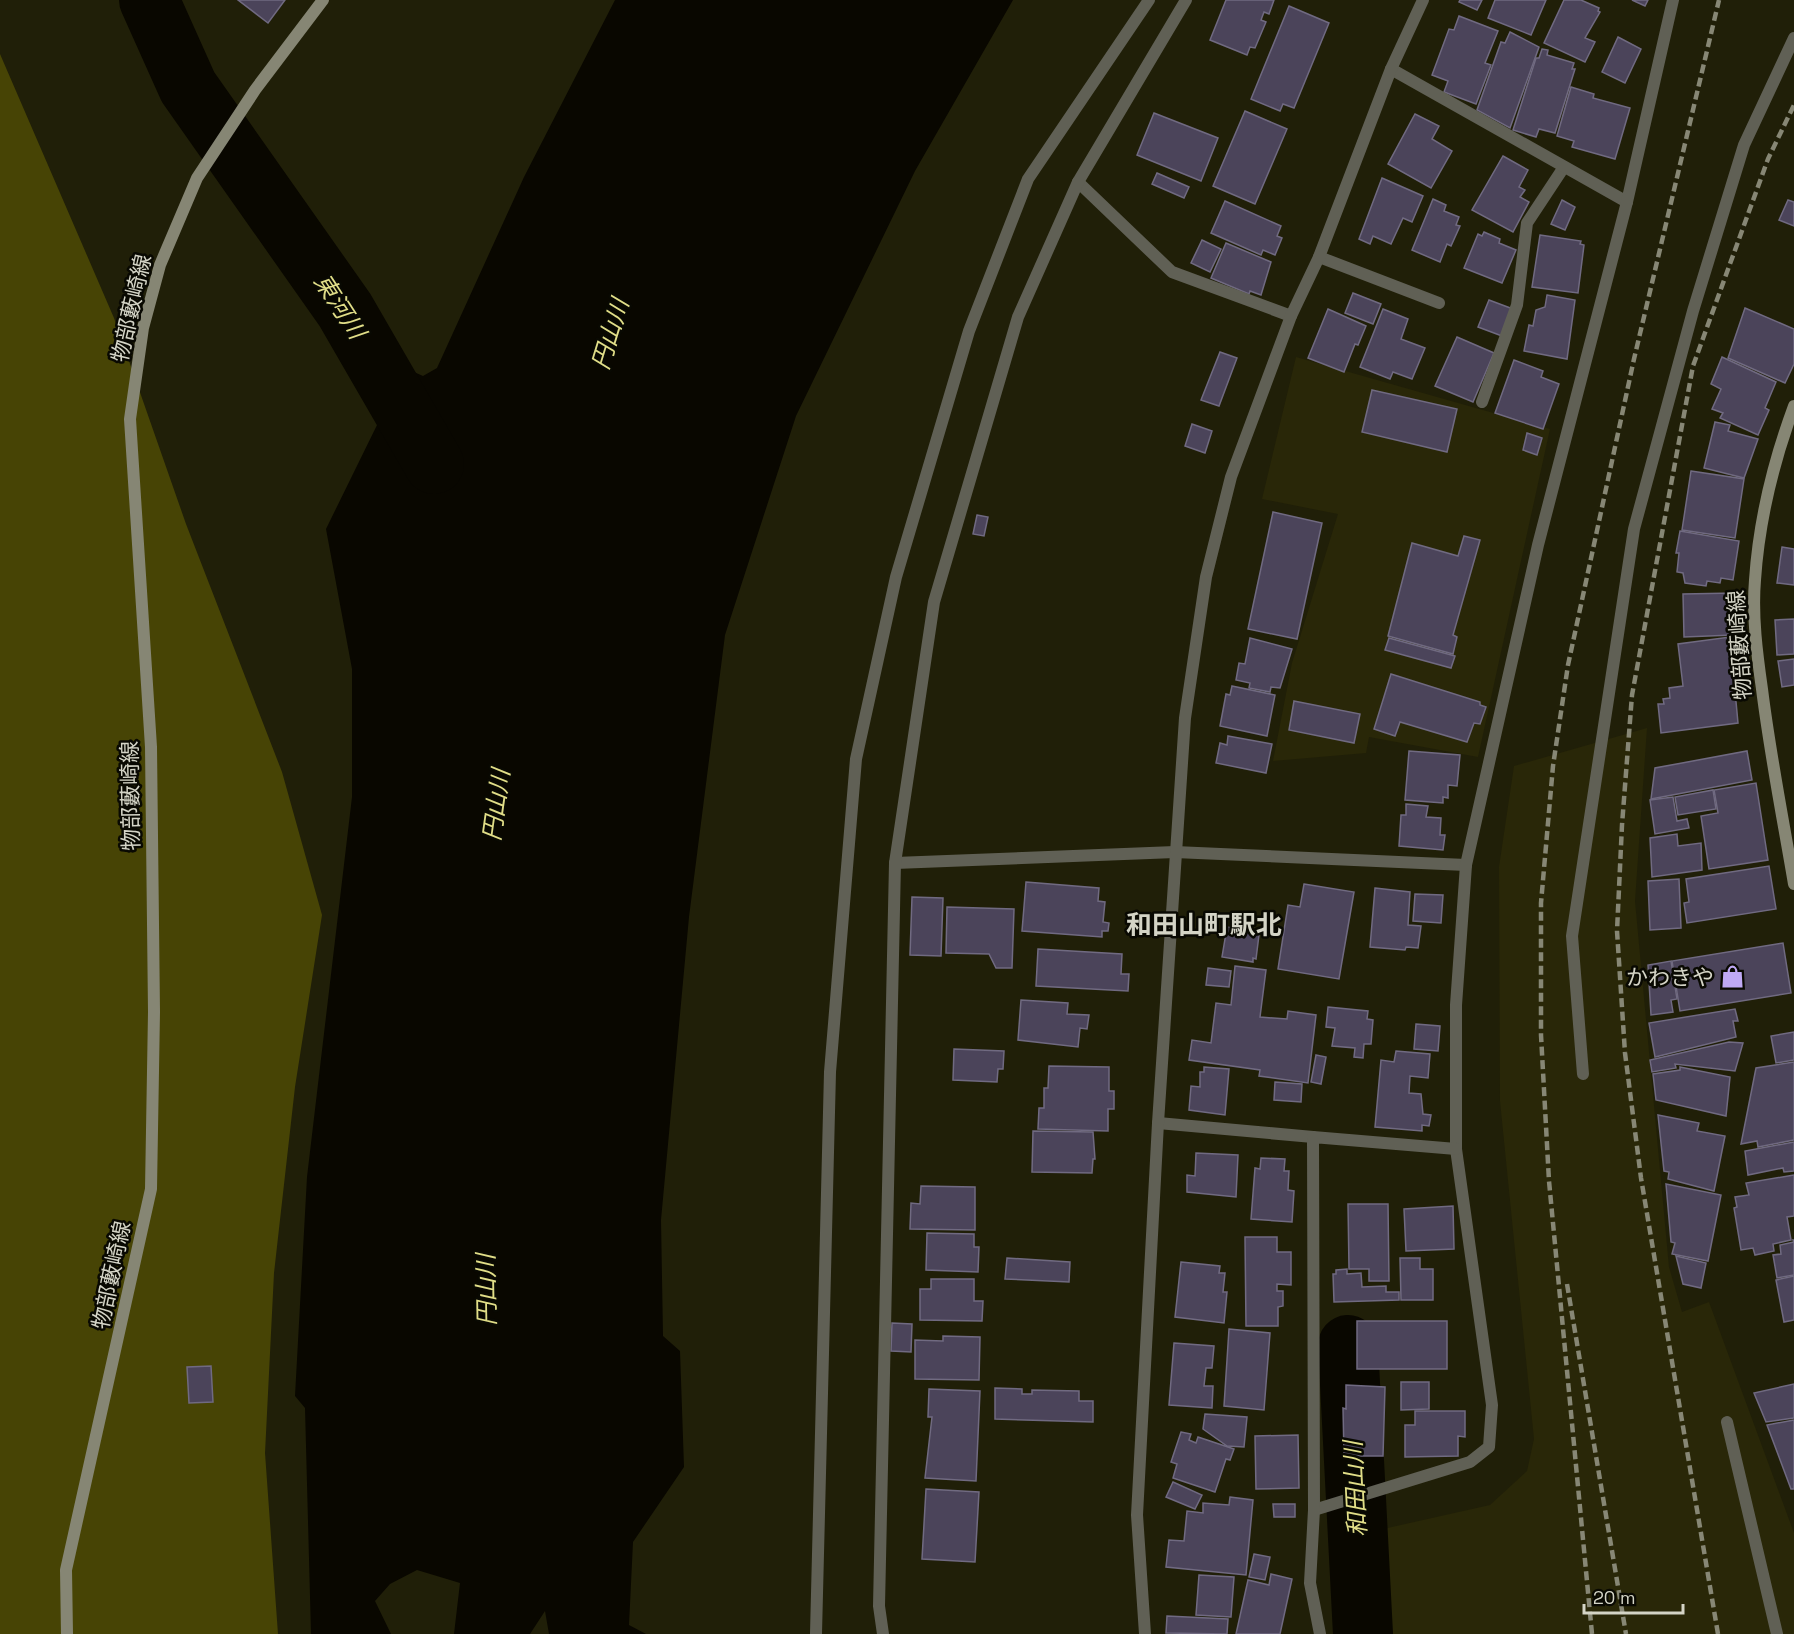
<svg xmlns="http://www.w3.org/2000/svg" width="1794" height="1634" viewBox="0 0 1794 1634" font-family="'Space Grotesk','Noto Sans JP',sans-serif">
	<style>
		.built { fill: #292708 }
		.forest { fill: #474405 }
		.water { fill: #090700 }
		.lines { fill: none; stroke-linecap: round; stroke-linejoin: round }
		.river { stroke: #090700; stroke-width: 60 }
		.building { fill: #4b445a; stroke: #706a81; stroke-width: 1.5 }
		.service { stroke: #606055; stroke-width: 12 }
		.minor { stroke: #606055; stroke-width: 12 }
		.tertiary { stroke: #606055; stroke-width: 12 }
		.secondary { stroke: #868674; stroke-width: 12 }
		.rail { stroke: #878775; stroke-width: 4.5; stroke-dasharray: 9 4.5; stroke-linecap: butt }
		.labels { text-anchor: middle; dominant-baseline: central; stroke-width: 5; stroke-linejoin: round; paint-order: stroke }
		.street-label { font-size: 22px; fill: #d4d4c6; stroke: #090902 }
		.poi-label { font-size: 22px; fill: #d4d4c6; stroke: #090902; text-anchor: end }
		.water-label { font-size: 24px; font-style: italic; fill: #e1de88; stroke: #090902 }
		.quarter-label { font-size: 26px; font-weight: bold; fill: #d4d4c6; stroke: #090902 }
	</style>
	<rect width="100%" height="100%" fill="#201f08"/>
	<g class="built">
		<polygon points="1296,357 1550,429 1478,757 1369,737 1366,753 1273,761 1292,663 1338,514 1262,499"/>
		<polygon points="1647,728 1635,901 1669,1267 1682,1312 1709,1302 1794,1533 1794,1634 1346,1634 1340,1608 1343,1549 1383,1529 1490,1505 1527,1471 1534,1439 1500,1101 1499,867 1514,766"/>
	</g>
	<polygon class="forest" points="0,54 114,318 186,524 282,772 322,915 295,1087 274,1273 265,1453 278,1634 0,1634"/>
	<polygon class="water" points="615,0 1013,0 915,171 796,416 725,635 689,917 661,1220 663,1336 680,1351 684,1467 633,1542 629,1625 646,1634 549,1634 545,1611 530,1634 454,1634 460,1583 417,1570 390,1584 375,1601 391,1634 311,1634 305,1408 295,1396 307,1177 352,797 352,669 326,529 405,368 423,376 437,368 524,177"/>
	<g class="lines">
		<g class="river">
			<polyline points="149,0 188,87 345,310 434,464"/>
			<polyline points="1348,1345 1363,1634"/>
		</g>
	</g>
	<g class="building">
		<polygon points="238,0 285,0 268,23"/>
		<polygon points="1226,0 1274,0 1269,14 1264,12 1261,20 1266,22 1255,48 1250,47 1247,55 1210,40"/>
		<polygon points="1460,0 1482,0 1477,10 1459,2"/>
		<polygon points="1495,0 1546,0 1531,35 1488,18"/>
		<polygon points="1564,0 1581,0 1599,8 1598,11 1600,12 1585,38 1595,42 1585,62 1544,43"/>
		<polygon points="1632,0 1648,0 1645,6"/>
		<polygon points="1289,6 1329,23 1294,108 1283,104 1280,111 1251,99"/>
		<polygon points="1459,16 1498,31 1485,63 1491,65 1476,104 1444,92 1448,81 1432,75 1449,29 1454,30"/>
		<polygon points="1510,32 1539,47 1510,128 1477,110 1501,42 1505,43"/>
		<polygon points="1618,37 1641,49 1625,83 1602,72"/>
		<polygon points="1542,49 1548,50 1547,55 1574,63 1572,69 1575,69 1555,133 1539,129 1536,137 1513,130 1536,58 1539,58"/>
		<polygon points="1571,87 1594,94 1593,98 1630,108 1615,159 1572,147 1574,141 1557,136"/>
		<polygon points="1245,111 1287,129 1255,204 1213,186"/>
		<polygon points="1154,113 1218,138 1201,181 1137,155"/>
		<polygon points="1415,114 1439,126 1432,139 1452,151 1431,188 1388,164"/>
		<polygon points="1503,156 1528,170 1519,187 1525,190 1520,197 1529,202 1513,232 1472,210"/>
		<polygon points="1157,173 1189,187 1184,198 1152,184"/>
		<polygon points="1382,178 1423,196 1412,222 1403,218 1391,244 1373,236 1370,244 1359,239"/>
		<polygon points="1433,199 1446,205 1444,211 1459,217 1456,225 1460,226 1451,246 1447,244 1440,262 1412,250"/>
		<polygon points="1562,200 1575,207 1565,230 1551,224"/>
		<polygon points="1788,200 1794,202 1794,226 1779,220"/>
		<polygon points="1225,201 1281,226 1277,236 1282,238 1275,255 1263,250 1261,255 1211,233"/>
		<polygon points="1484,232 1500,239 1499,243 1516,250 1502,283 1464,268 1478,234 1482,236"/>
		<polygon points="1540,235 1581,241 1580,244 1584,245 1578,293 1532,287"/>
		<polygon points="1202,240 1221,249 1210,272 1191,263"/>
		<polygon points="1226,243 1271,262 1261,295 1250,291 1249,294 1211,278"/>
		<polygon points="1353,293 1381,304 1373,324 1345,313"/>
		<polygon points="1547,295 1575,300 1567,359 1524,351 1529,325 1533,326 1536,310 1545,307"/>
		<polygon points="1489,300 1513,309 1502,336 1478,327"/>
		<polygon points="1745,308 1794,329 1794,364 1785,383 1728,358"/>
		<polygon points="1328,309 1366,326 1358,345 1355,344 1344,372 1308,358"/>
		<polygon points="1383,309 1408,319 1401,339 1425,348 1412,379 1393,372 1390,379 1360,367"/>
		<polygon points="1457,337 1494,353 1473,402 1435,386"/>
		<polygon points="1220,352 1237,358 1219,406 1201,400"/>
		<polygon points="1722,357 1776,382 1765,408 1769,410 1758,435 1720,418 1723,413 1712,409 1721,389 1711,384"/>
		<polygon points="1514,360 1543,371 1541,377 1559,384 1543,429 1495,413"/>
		<polygon points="1372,390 1457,409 1447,452 1362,432"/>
		<polygon points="1715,422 1730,425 1728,431 1758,439 1744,478 1704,468"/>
		<polygon points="1192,424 1212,431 1205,453 1185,446"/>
		<polygon points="1527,433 1542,438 1537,455 1523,450"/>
		<polygon points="1691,471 1744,479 1735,538 1682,530"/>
		<polygon points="1273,512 1322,523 1297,639 1248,629"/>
		<polygon points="977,515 988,517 984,536 973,534"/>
		<polygon points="1680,531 1739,541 1733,580 1721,578 1720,583 1707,581 1706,586 1685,583 1683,573 1677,572 1679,553 1676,553"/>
		<polygon points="1464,536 1480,540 1453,635 1457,637 1453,654 1388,636 1412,543 1458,556"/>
		<polygon points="1782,547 1794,549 1794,585 1777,583"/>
		<polygon points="1735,593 1735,604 1732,605 1733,635 1684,637 1683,594"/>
		<polygon points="1794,619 1794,654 1777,655 1775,620"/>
		<polygon points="1730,637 1738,723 1661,733 1658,704 1664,704 1663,699 1670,698 1669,688 1683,686 1678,644"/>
		<polygon points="1250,638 1292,649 1280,688 1271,687 1270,692 1249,688 1250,683 1236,680 1239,663 1245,664"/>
		<polygon points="1389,638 1455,656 1451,668 1385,650"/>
		<polygon points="1794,659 1794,685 1782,687 1778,661"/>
		<polygon points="1391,674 1480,702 1480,705 1486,707 1480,724 1474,723 1467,742 1400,722 1395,736 1374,729"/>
		<polygon points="1232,686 1275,695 1267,736 1220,726 1226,694 1230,695"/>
		<polygon points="1294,701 1360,714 1354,743 1289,730"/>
		<polygon points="1228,736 1272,744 1266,773 1216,763 1220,743 1227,745"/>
		<polygon points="1409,751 1460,755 1457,786 1448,785 1448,798 1443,797 1443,803 1405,800"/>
		<polygon points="1747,751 1752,780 1651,799 1655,768"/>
		<polygon points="1756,783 1768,860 1709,869 1701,816 1718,813 1714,790"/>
		<polygon points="1713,790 1716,809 1678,815 1675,797"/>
		<polygon points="1673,797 1677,821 1687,819 1689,828 1655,834 1650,800"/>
		<polygon points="1406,804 1428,806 1426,817 1441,818 1440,835 1445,835 1443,850 1399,846 1401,815 1406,815"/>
		<polygon points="1677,834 1678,846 1701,843 1702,870 1652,877 1650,838"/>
		<polygon points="1769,866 1776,909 1687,923 1684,903 1689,902 1686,879"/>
		<polygon points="1679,879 1681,928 1650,930 1648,881"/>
		<polygon points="1026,882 1099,888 1098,901 1105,902 1103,922 1109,923 1108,931 1102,931 1102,937 1022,931"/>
		<polygon points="1304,884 1354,892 1339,979 1278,969 1288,905 1300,907"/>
		<polygon points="1375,888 1410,892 1408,925 1421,926 1418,948 1406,947 1405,950 1370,947"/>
		<polygon points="1415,894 1443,895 1441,923 1413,921"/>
		<polygon points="912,897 943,898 941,956 910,955"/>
		<polygon points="947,907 1014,909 1012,968 996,968 989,954 946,953"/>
		<polygon points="1227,927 1257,931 1259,935 1256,959 1253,958 1253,962 1222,957"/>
		<polygon points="1783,943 1791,993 1680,1011 1672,961"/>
		<polygon points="1038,949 1122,954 1121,974 1129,974 1128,991 1036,986"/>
		<polygon points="1671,961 1677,999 1671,1000 1673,1012 1651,1015 1648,965"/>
		<polygon points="1235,966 1266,970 1260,1017 1287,1019 1288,1011 1316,1015 1308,1083 1259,1076 1260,1070 1189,1060 1192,1040 1211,1043 1216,1003 1231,1005"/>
		<polygon points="1208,968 1231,971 1229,987 1206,985"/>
		<polygon points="1021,1000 1068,1003 1067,1014 1089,1015 1087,1029 1080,1028 1078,1047 1018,1040"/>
		<polygon points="1328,1007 1368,1011 1367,1019 1373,1020 1371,1044 1364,1044 1363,1058 1354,1057 1355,1048 1332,1046 1335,1028 1326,1027"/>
		<polygon points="1735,1009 1738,1021 1733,1021 1736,1037 1655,1057 1649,1023"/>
		<polygon points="1416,1024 1440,1026 1438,1051 1414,1049"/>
		<polygon points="1794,1032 1794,1060 1776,1063 1771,1036"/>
		<polygon points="1729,1042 1743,1043 1735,1071 1675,1064 1676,1068 1652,1072 1650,1060"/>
		<polygon points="954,1049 1004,1051 1003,1069 998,1069 997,1082 953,1080"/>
		<polygon points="1396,1051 1430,1054 1428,1078 1410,1076 1409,1093 1421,1094 1423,1114 1431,1115 1429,1126 1422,1125 1422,1131 1375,1127 1381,1060 1394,1062"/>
		<polygon points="1316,1055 1326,1057 1321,1084 1311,1082"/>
		<polygon points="1794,1062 1794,1140 1758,1147 1757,1141 1741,1144 1756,1068"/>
		<polygon points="1049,1066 1109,1067 1109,1091 1114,1091 1114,1109 1108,1109 1108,1131 1038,1129 1039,1108 1044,1108 1044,1088 1048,1088"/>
		<polygon points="1204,1067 1229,1069 1225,1115 1189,1110 1191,1086 1200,1087 1200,1072 1204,1072"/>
		<polygon points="1680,1067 1730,1077 1726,1116 1656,1100 1653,1074 1680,1070"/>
		<polygon points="1275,1082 1302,1084 1301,1102 1274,1100"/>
		<polygon points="1658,1115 1699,1123 1697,1131 1725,1136 1714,1191 1668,1179 1669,1172 1664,1171"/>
		<polygon points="1033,1131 1093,1132 1095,1159 1093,1159 1092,1173 1032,1172"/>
		<polygon points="1794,1142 1794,1171 1784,1172 1783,1168 1748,1175 1745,1151"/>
		<polygon points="1196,1153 1238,1155 1236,1197 1187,1192 1187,1175 1195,1176"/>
		<polygon points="1261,1158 1285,1159 1284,1171 1289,1171 1288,1190 1294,1191 1292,1222 1251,1219 1255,1168 1260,1169"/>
		<polygon points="1794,1175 1794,1216 1787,1217 1791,1240 1773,1244 1774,1251 1755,1255 1753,1248 1741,1250 1734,1208 1737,1207 1735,1197 1749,1195 1746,1183"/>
		<polygon points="1666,1184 1721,1195 1708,1261 1672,1254 1675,1243 1671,1242"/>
		<polygon points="921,1186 975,1187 975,1230 910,1229 911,1203 920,1204"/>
		<polygon points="1348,1204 1388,1204 1389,1281 1369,1281 1369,1269 1349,1269"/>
		<polygon points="1453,1206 1454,1249 1406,1251 1404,1209"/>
		<polygon points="927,1233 974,1234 974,1247 979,1247 978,1272 926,1270"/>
		<polygon points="1245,1237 1277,1237 1277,1252 1291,1252 1291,1285 1277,1284 1277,1291 1283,1291 1283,1306 1278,1307 1278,1326 1246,1326"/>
		<polygon points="1793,1240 1794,1240 1794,1275 1777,1278 1773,1255 1781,1254 1780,1245 1794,1242"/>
		<polygon points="1676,1256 1706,1263 1701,1288 1683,1284"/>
		<polygon points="1007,1258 1070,1262 1069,1282 1005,1279"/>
		<polygon points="1400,1258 1420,1258 1420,1269 1433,1269 1433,1300 1401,1300"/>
		<polygon points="1181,1262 1220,1266 1219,1273 1225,1273 1223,1292 1227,1292 1224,1323 1175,1317"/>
		<polygon points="1347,1269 1347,1274 1361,1273 1362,1287 1386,1286 1386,1292 1399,1292 1399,1300 1334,1302 1333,1274 1336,1274 1336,1270"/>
		<polygon points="1794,1276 1794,1320 1784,1322 1776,1280"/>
		<polygon points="931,1279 974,1279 974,1301 983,1301 982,1321 920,1320 920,1289 931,1289"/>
		<rect x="1357" y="1321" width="90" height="48"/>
		<polygon points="892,1323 912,1324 911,1352 891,1351"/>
		<polygon points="1229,1329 1270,1333 1264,1410 1224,1406"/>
		<polygon points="943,1336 980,1337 979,1380 915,1379 915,1340 943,1341"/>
		<polygon points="1174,1343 1214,1346 1212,1368 1206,1368 1204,1386 1213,1386 1212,1408 1169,1405"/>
		<polygon points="211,1366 213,1402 189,1403 187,1367"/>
		<polygon points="1401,1382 1429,1382 1429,1409 1401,1410"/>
		<polygon points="1794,1384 1794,1418 1766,1422 1754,1393"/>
		<polygon points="1346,1385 1385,1387 1383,1456 1344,1456 1343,1408 1346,1409"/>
		<polygon points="995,1388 1022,1389 1022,1394 1032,1394 1032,1390 1079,1391 1079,1401 1093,1401 1093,1422 995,1419"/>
		<polygon points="929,1389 980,1391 976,1481 925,1478 932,1417 928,1417"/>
		<polygon points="1415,1411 1465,1411 1465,1437 1458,1436 1458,1456 1405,1457 1405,1425 1415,1425"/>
		<polygon points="1205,1414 1247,1417 1244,1447 1227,1446 1203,1429"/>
		<polygon points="1794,1420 1794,1489 1791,1489 1767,1425"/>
		<polygon points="1181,1432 1191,1434 1189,1440 1196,1443 1198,1437 1234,1449 1230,1460 1226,1459 1215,1492 1173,1478 1177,1464 1171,1462"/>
		<polygon points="1298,1435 1299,1488 1256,1489 1255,1436"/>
		<polygon points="1173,1482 1202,1495 1195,1509 1166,1497"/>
		<polygon points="926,1489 979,1492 975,1562 922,1559"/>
		<polygon points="1230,1497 1253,1500 1246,1575 1166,1567 1169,1540 1184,1541 1187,1511 1203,1513 1203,1503 1229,1505"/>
		<polygon points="1273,1504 1295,1504 1295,1517 1274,1517"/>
		<polygon points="1254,1554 1270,1557 1265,1580 1249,1577"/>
		<polygon points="1271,1574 1292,1579 1280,1634 1236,1634 1248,1580 1269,1585"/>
		<polygon points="1199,1575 1234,1577 1231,1617 1196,1615"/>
		<polygon points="1167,1616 1228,1619 1227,1634 1166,1633"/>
	</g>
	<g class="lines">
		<g class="service">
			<polyline points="1319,257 1439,303"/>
			<polyline points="1482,402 1517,305 1527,223 1564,167"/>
			<polyline points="1583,1074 1572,936 1634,529 1693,311 1744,145 1794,38"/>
			<polyline points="1727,1422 1777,1634"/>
		</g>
		<g class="minor">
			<polyline points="1391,69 1627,202"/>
			<polyline points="1078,182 1172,272 1291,316"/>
			<polyline points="895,863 1175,852 1466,865"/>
			<polyline points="1158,1123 1313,1137"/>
			<polyline points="1314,1510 1470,1462 1489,1447 1492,1405 1456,1149 1456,1005 1466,865 1538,545 1627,202 1673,0"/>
			<polyline points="816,1634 830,1072 856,759 896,577 969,331 1028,179 1149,0"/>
			<polyline points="883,1634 879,1606 895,863 934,602 1018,317 1078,182 1186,0"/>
			<polyline points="1320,1634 1310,1583 1314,1510 1313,1137 1456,1149"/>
		</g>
		<polyline class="tertiary" points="1145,1634 1137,1515 1158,1123 1185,718 1206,577 1231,477 1291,316 1319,257 1391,69 1423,0"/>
		<g class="secondary">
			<path d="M 1794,406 C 1773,463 1759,520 1755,580 C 1752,616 1757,654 1762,689 C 1770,754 1783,819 1794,884"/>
			<polyline points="67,1634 66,1570 151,1189 154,1012 151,747 130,419 143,328 160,265 197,178 255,90 323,0"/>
		</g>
		<g class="rail">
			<polyline points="1567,1284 1626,1634"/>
			<polyline points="1592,1634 1549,1181 1541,1035 1541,903 1553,766 1568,665 1634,359 1719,0"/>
			<polyline points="1718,1634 1641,1178 1625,1053 1617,931 1622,825 1632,695 1693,366 1768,159 1794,105"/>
		</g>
	</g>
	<defs>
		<symbol id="shop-bare" viewBox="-9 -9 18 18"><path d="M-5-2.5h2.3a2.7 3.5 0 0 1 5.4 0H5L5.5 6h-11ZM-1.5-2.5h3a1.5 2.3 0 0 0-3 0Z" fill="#bfa9f4" stroke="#090902" stroke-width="2.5" paint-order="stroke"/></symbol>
	</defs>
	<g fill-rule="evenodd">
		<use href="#shop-bare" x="1716" y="960" width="33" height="33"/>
	</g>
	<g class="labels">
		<g class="street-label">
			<text transform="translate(131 308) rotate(-77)">物部藪崎線</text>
			<text transform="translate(1739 645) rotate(-94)">物部藪崎線</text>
			<text transform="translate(130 796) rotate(-91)">物部藪崎線</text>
			<text transform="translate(111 1275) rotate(-78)">物部藪崎線</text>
		</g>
		<g class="poi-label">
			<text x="1714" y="977">かわきや</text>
		</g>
		<g class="water-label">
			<text transform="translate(340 306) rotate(57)">東河川</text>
			<text transform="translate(610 334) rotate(-73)">円山川</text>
			<text transform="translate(496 805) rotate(-82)">円山川</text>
			<text transform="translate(486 1290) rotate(-91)">円山川</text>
			<text transform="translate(1355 1489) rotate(-93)">和田山川</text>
		</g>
		<g class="quarter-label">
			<text x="1204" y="925">和田山町駅北</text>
		</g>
	</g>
	<path d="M1584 1604v9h99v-9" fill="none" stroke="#d4d4c6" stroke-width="3"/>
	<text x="1593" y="1604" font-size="18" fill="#d4d4c6" stroke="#090902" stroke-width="4.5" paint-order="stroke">20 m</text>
</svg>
